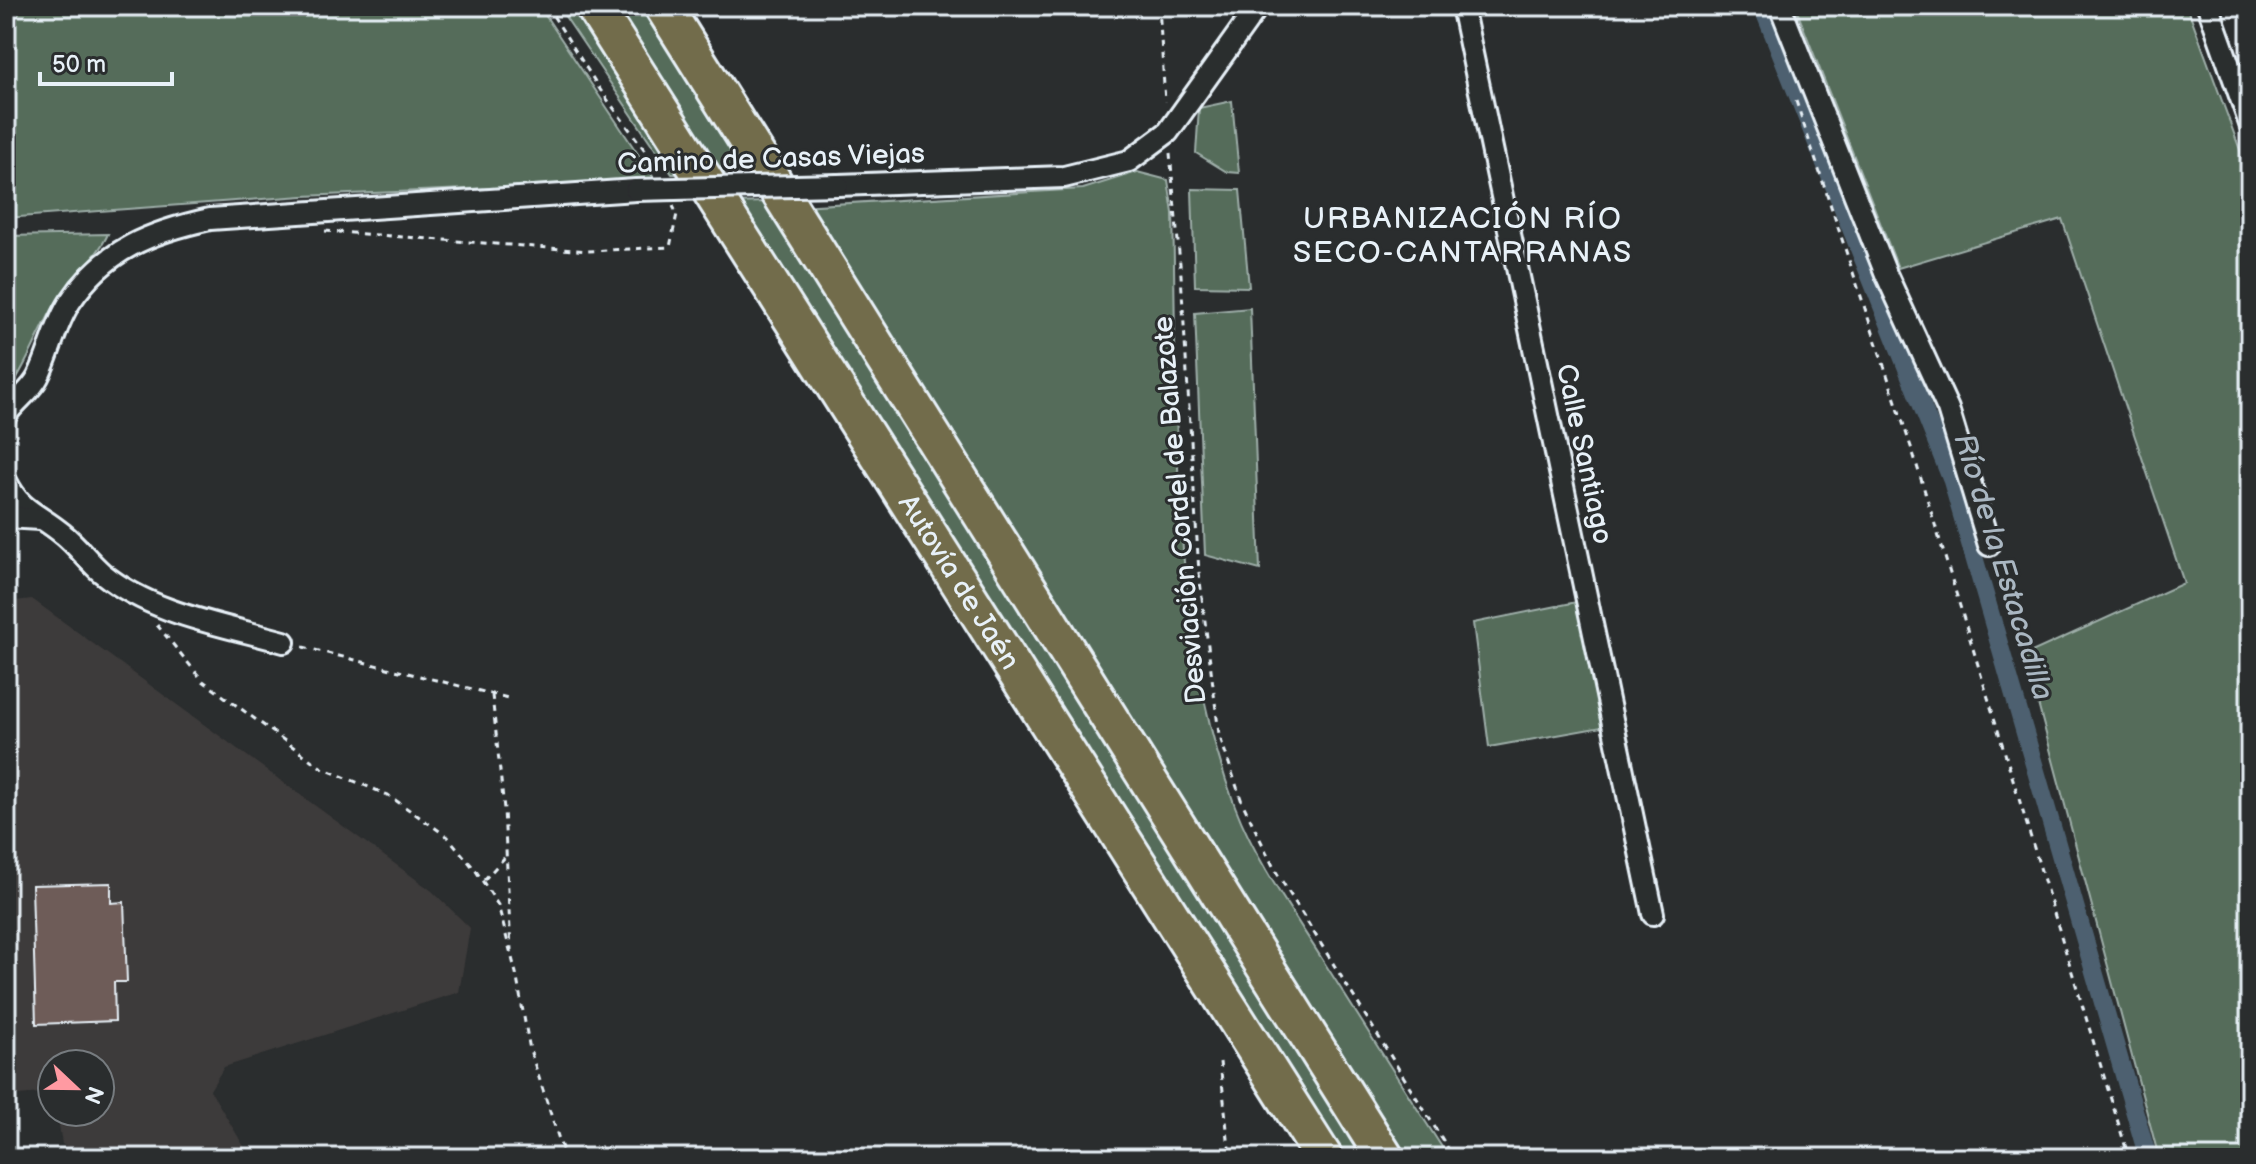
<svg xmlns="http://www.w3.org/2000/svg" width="2256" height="1164" viewBox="0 0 2256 1164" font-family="'Balsamiq Sans',sans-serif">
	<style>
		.built { fill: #3e3b3b }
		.green { fill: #546c5a; stroke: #9eaea9; stroke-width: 2 }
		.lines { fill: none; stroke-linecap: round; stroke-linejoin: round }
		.canal { stroke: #4d6170; stroke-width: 18 }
		.building { fill: #6e5c58; stroke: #e8f1f8; stroke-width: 2 }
		.minor-casing { stroke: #e8f1f8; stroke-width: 26 }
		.motorway-casing { stroke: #e8f1f8; stroke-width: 42 }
		.path { stroke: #e8f1f8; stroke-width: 3; stroke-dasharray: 6 6; stroke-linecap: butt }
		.minor { stroke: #2a2d2e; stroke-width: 20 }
		.motorway { stroke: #726c4b; stroke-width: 36 }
		.minor-bridge-casing { stroke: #e8f1f8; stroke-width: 26; stroke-linecap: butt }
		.minor-bridge { stroke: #2a2d2e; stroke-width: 20 }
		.labels { text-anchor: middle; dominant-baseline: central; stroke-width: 6; stroke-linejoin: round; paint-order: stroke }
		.street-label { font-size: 28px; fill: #e8f1f8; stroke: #2a2d2e }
		.neighbourhood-label { font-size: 30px; letter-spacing: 2px; fill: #e8f1f8; stroke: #2a2d2e }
		.water-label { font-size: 30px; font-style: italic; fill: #aab7c2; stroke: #2a2d2e }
	</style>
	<rect width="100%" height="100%" fill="#2a2d2e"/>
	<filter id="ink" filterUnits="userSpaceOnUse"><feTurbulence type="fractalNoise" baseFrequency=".0125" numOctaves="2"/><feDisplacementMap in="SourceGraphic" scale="16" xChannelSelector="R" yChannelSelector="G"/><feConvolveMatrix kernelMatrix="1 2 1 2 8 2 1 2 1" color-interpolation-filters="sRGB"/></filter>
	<g filter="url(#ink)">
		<polygon class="built" points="32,599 432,891 470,928 459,992 224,1067 210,1090 251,1158 87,1158 62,1144 57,1112 100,1112 100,1064 52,1064 52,1092 6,1096 6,602"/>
		<g class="green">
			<polygon points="6,6 539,6 656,181 303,196 6,218"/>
			<polygon points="558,6 571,6 683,174 672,174"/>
			<polygon points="606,6 640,6 745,172 712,172"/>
			<polygon points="1795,6 2187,6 2250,177 2250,1158 2159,1158 2025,655 2184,583 2062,219 1898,268"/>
			<polygon points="1232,101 1239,173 1227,172 1196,153 1199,108"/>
			<path d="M 1137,172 L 1168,180 L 1173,213 C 1178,403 1167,627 1235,806 C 1256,861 1291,910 1322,959 C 1364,1025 1406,1092 1449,1158 L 1406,1158 L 801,206 L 1083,189 Z"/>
			<polygon points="1192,189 1240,190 1249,287 1195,286"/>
			<polygon points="767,202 1372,1158 1336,1158 733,203"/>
			<path d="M 108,234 C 97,258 74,275 59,298 C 42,324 32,354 15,381 L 6,383 L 6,236 Z"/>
			<polygon points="1250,308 1260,570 1205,555 1195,313"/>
			<polygon points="1577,602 1602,727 1489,747 1473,623"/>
		</g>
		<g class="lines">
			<polyline class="canal" points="1762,6 1952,481 2148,1158"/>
		</g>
		<polygon class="building" points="111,883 111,903 124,902 127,982 114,982 115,1021 36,1024 32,885"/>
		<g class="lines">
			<defs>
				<g id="minor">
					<polyline points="1462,6 1653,914"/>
					<polyline points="1780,6 1886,274 1948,409 1989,545"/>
					<polyline points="2208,6 2250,124"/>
					<polyline points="838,185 1064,177 1129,161 1168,132 1258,6"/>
					<path d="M 6,415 C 15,401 31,391 38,377 C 50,353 55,325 70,302 C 105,249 151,232 210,219 L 636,190"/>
					<path d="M 6,481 C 21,512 38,513 63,534 C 77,545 88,561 102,573 C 152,614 223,625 284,642"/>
					<polyline points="6,517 40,519"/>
				</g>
				<g id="motorway">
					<path id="s1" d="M 594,6 L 1324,1158"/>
					<polyline points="663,6 1385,1158"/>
				</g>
			</defs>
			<use href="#minor" class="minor-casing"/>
			<use href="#motorway" class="motorway-casing"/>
			<g class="path">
				<polyline points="547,6 601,91 661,172"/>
				<polyline points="1159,6 1165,102"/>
				<polyline points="1758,6 1762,16"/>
				<polyline points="1796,101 1914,456 2129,1158"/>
				<polyline points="1170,153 1181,275 1199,573 1219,734 1242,802 1275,870 1454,1158"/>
				<polyline points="325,231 588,251 670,247 677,214 673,206"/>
				<polyline points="157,625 203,681 322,768 388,795 448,837 476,871 498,905 516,973 530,1050 565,1158"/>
				<polyline points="303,647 512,699"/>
				<polyline points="492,695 504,809 511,950"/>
				<polyline points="484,880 506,856"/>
				<polyline points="1220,1062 1230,1158"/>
			</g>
			<use href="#minor" class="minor"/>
			<use href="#motorway" class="motorway"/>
			<defs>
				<polyline id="minor-bridge" points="636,190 838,185"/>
			</defs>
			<use href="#minor-bridge" class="minor-bridge-casing"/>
			<use href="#minor-bridge" class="minor-bridge"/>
		</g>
	</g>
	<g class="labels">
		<g class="street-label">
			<text transform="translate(771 159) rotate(-2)">Camino de Casas Viejas</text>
			<text transform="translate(1584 454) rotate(78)">Calle Santiago</text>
			<text transform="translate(1180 510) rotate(-95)">Desviación Cordel de Balazote</text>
			<text stroke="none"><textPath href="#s1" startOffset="682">Autovía de Jaén</textPath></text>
		</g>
		<g class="neighbourhood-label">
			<text x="1463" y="219">URBANIZACIÓN RÍO<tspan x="1463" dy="34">SECO-CANTARRANAS</tspan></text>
		</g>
		<g class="water-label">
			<text transform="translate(2003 567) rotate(73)">Río de la Estacadilla</text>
		</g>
	</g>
	<rect width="2256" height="1164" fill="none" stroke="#2a2d2e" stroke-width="32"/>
	<rect x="16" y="16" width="2224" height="1132" fill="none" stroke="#e8f1f8" stroke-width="3" filter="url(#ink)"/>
	<g transform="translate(76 1088) rotate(112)"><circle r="38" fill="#2a2d2e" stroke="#767b7f" stroke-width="2"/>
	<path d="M0-6L14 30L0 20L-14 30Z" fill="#ff9aa2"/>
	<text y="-12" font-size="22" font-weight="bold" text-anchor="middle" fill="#e8f1f8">N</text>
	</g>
	<path d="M40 72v12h132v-12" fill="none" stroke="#e8f1f8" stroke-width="4"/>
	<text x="52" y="72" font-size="24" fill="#e8f1f8" stroke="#2a2d2e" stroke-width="6" paint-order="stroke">50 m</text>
</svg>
